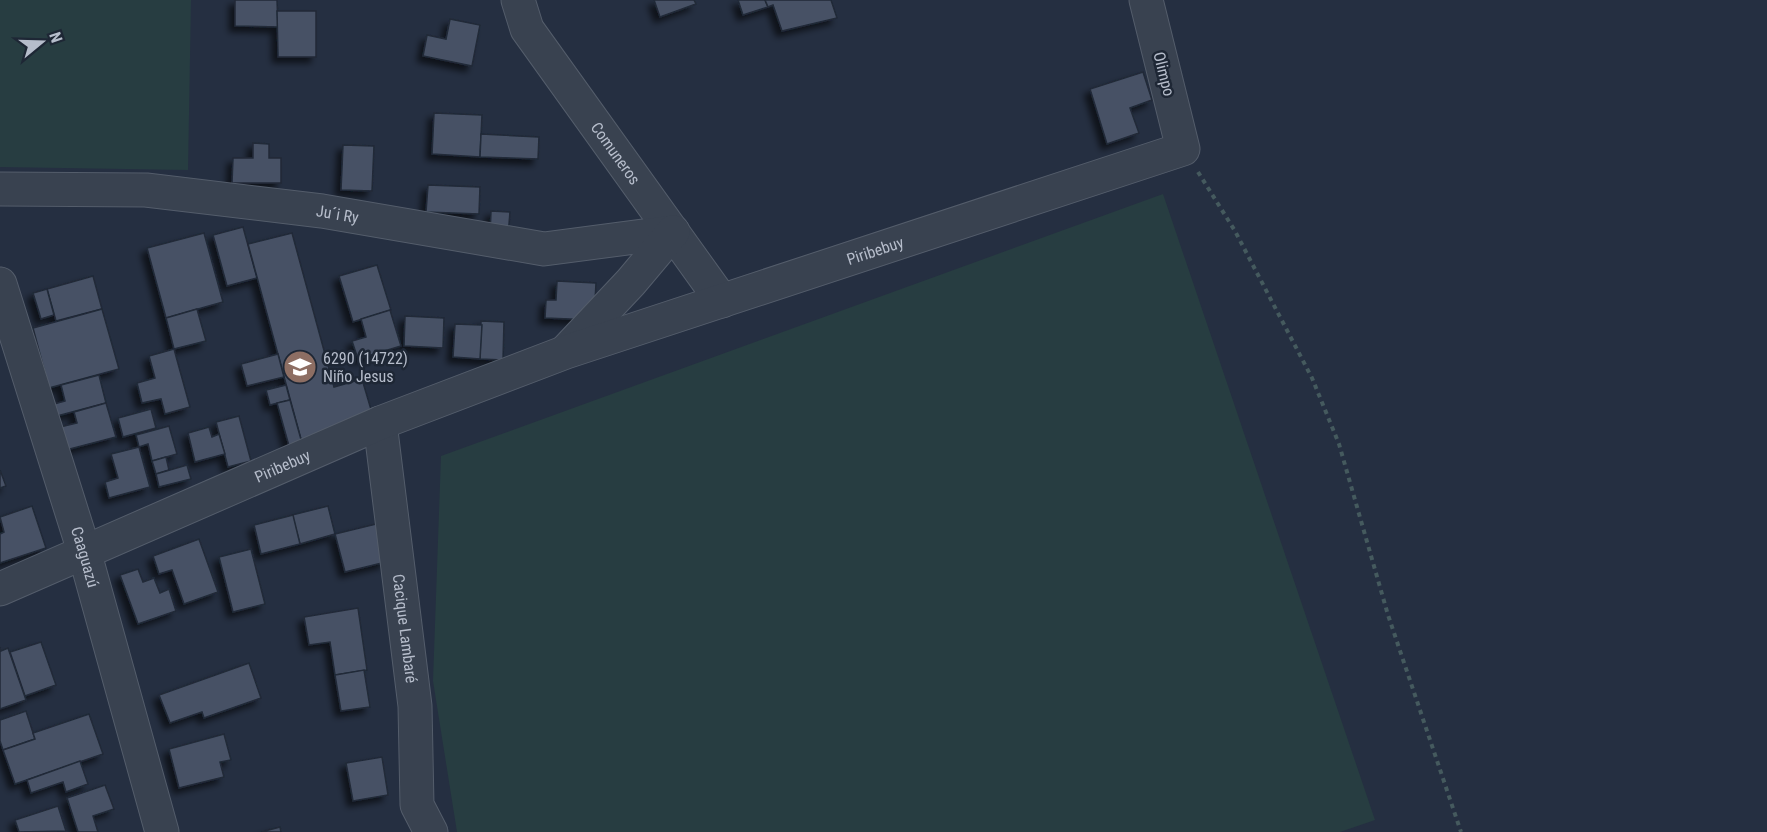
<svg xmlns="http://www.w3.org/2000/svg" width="1767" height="832" viewBox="0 0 1767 832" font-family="'Roboto Condensed',sans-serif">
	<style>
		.green { fill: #273d41 }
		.building { fill: #465165; stroke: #202937; stroke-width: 1.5; filter: url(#shadow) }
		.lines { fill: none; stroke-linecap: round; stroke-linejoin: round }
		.minor-casing { stroke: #545d6b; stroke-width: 35 }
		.path { stroke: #455a5e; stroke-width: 4; stroke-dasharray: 4.5 4.5; stroke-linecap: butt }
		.minor { stroke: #394250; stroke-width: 33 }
		.labels { text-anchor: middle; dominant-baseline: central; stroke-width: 5; stroke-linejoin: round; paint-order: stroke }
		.street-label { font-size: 16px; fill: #b6bdcb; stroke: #1e2735 }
		.poi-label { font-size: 16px; fill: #b6bdcb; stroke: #1e2735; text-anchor: start }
	</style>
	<defs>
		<filter id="shadow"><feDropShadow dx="-5.5" dy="5.5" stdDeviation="3" flood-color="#0009"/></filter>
	</defs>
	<rect width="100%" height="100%" fill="#252f41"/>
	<g class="green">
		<polygon points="0,0 191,0 188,170 0,167"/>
		<polygon points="1163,194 1375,820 1340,832 457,832 433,681 441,456"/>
	</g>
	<g class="building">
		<polygon points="235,0 277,0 278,27 235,26"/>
		<polygon points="654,0 694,0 696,4 660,17"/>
		<polygon points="738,0 765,0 768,7 743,15"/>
		<polygon points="765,0 831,0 837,18 782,31 773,5 768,7"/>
		<polygon points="277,11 316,11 316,57 278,57"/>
		<polygon points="450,19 480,25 472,66 423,56 427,35 446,39"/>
		<polygon points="1143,72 1152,100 1130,108 1139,133 1107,144 1090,89"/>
		<polygon points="434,113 482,115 480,157 432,154"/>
		<polygon points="481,134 539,137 538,159 480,157"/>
		<polygon points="253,143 269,144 269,158 281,158 281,183 232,183 233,158 253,158"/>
		<polygon points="343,145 374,146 372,191 341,190"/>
		<polygon points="428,185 480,187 479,214 426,212"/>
		<polygon points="491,211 510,212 508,236 490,235"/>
		<polygon points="243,227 257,278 227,286 213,235"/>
		<polygon points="204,233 223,302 166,318 147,248"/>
		<polygon points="292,233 334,387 362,379 375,423 302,443 248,244"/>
		<polygon points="377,265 391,310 353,322 339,276"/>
		<polygon points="93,276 102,309 56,321 47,289"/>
		<polygon points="557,281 596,283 594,320 545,318 546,300 556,300"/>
		<polygon points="47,289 54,315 41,319 33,293"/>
		<polygon points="102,309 119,369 49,388 33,328"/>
		<polygon points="197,309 206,341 174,349 166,318"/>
		<polygon points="390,310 401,346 358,359 352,341 366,337 361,319"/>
		<polygon points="405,316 444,318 443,348 404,346"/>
		<polygon points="481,321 504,322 503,360 480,359"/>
		<polygon points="455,324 482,325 480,359 453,357"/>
		<polygon points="174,349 190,407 165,414 161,399 142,403 137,383 155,378 149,356"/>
		<polygon points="278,354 284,377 247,386 241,364"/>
		<polygon points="99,375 106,403 57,416 54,404 65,401 61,385"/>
		<polygon points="286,385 290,400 270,405 266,390"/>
		<polygon points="290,400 302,443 289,446 277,403"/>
		<polygon points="106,403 116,437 66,450 60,427 77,423 74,412"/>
		<polygon points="151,409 156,428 123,437 118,418"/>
		<polygon points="239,416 251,461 228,467 216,422"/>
		<polygon points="169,426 177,454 152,461 148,444 139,447 136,435"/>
		<polygon points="209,427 212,437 219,434 225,454 195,462 188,433"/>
		<polygon points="139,447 150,487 109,498 105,482 118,478 111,454"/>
		<polygon points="166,457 169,470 156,474 152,461"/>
		<polygon points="187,465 191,479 159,487 156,474"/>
		<polygon points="0,470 6,486 0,488"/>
		<polygon points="32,506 46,548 0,563 0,534 4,532 0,517"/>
		<polygon points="328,506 335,534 300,544 292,515"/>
		<polygon points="293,515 300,544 261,554 254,525"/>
		<polygon points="376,524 386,562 345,572 335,534"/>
		<polygon points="199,539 218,592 184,604 172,570 159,574 153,556"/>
		<polygon points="251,549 265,604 233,612 219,557"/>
		<polygon points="138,569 143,582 154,578 160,593 169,589 176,611 138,624 120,575"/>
		<polygon points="358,608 367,670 335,675 330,642 309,645 304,617"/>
		<polygon points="41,642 56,685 25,696 10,652"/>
		<polygon points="0,647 1,651 8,648 26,700 0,709"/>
		<polygon points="249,663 261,698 204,718 202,712 170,723 159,695"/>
		<polygon points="364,670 370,707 341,711 335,675"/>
		<polygon points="26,711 35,739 3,750 0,741 0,720"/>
		<polygon points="89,714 103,754 15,784 3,750 35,739 33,733"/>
		<polygon points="224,734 231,760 220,762 224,777 179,788 169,749"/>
		<polygon points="382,757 388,795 353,801 346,763"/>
		<polygon points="80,761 88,784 66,792 63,782 31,793 27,780"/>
		<polygon points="105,785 114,809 93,816 98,832 78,832 67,798"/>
		<polygon points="58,806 66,831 19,832 15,820"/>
		<polygon points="280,827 281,832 261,832"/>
	</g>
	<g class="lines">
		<defs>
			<g id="minor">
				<path id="s1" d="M 518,0 L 527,29 L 722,301"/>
				<path id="s2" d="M 0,189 L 146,190 L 322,211 L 544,249 L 673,232"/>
				<path id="s3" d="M 0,284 L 84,551 L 162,832"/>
				<polyline points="567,350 631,282 673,232"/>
				<path id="s4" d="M 380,423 L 415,706 L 417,805 L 431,832"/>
				<path id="s5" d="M 0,589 L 380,423 L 566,352 L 1183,149 L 1146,0"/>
			</g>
		</defs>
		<use href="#minor" class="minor-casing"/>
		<polyline class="path" points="1198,172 1235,231 1312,378 1339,444 1388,615 1461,832"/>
		<use href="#minor" class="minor"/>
	</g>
	<defs>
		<symbol id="school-disc" viewBox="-11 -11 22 22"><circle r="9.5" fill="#8d6e63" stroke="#1e2735"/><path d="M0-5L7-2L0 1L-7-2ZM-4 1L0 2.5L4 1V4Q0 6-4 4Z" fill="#fff"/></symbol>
	</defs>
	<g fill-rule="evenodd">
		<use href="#school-disc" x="281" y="348" width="38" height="38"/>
	</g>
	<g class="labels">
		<g class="street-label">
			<text transform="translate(1164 74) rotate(76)">Olimpo</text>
			<text stroke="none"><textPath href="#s1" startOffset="183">Comuneros</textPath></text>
			<text stroke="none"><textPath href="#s2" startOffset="339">Ju´i Ry</textPath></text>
			<text stroke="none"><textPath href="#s5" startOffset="939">Piribebuy</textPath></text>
			<text stroke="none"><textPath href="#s5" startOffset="308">Piribebuy</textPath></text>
			<text stroke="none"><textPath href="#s3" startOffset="286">Caaguazú</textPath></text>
			<text stroke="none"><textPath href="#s4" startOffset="207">Cacique Lambaré</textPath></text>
		</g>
		<g class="poi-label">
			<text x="323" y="358">6290 (14722)<tspan x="323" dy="18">Niño Jesus</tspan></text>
		</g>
	</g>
	<g transform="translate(42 42) rotate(71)" stroke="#1e2735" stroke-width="4.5" paint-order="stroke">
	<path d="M0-4.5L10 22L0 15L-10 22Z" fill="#b6bdcb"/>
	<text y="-9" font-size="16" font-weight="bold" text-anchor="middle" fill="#b6bdcb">N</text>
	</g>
</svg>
